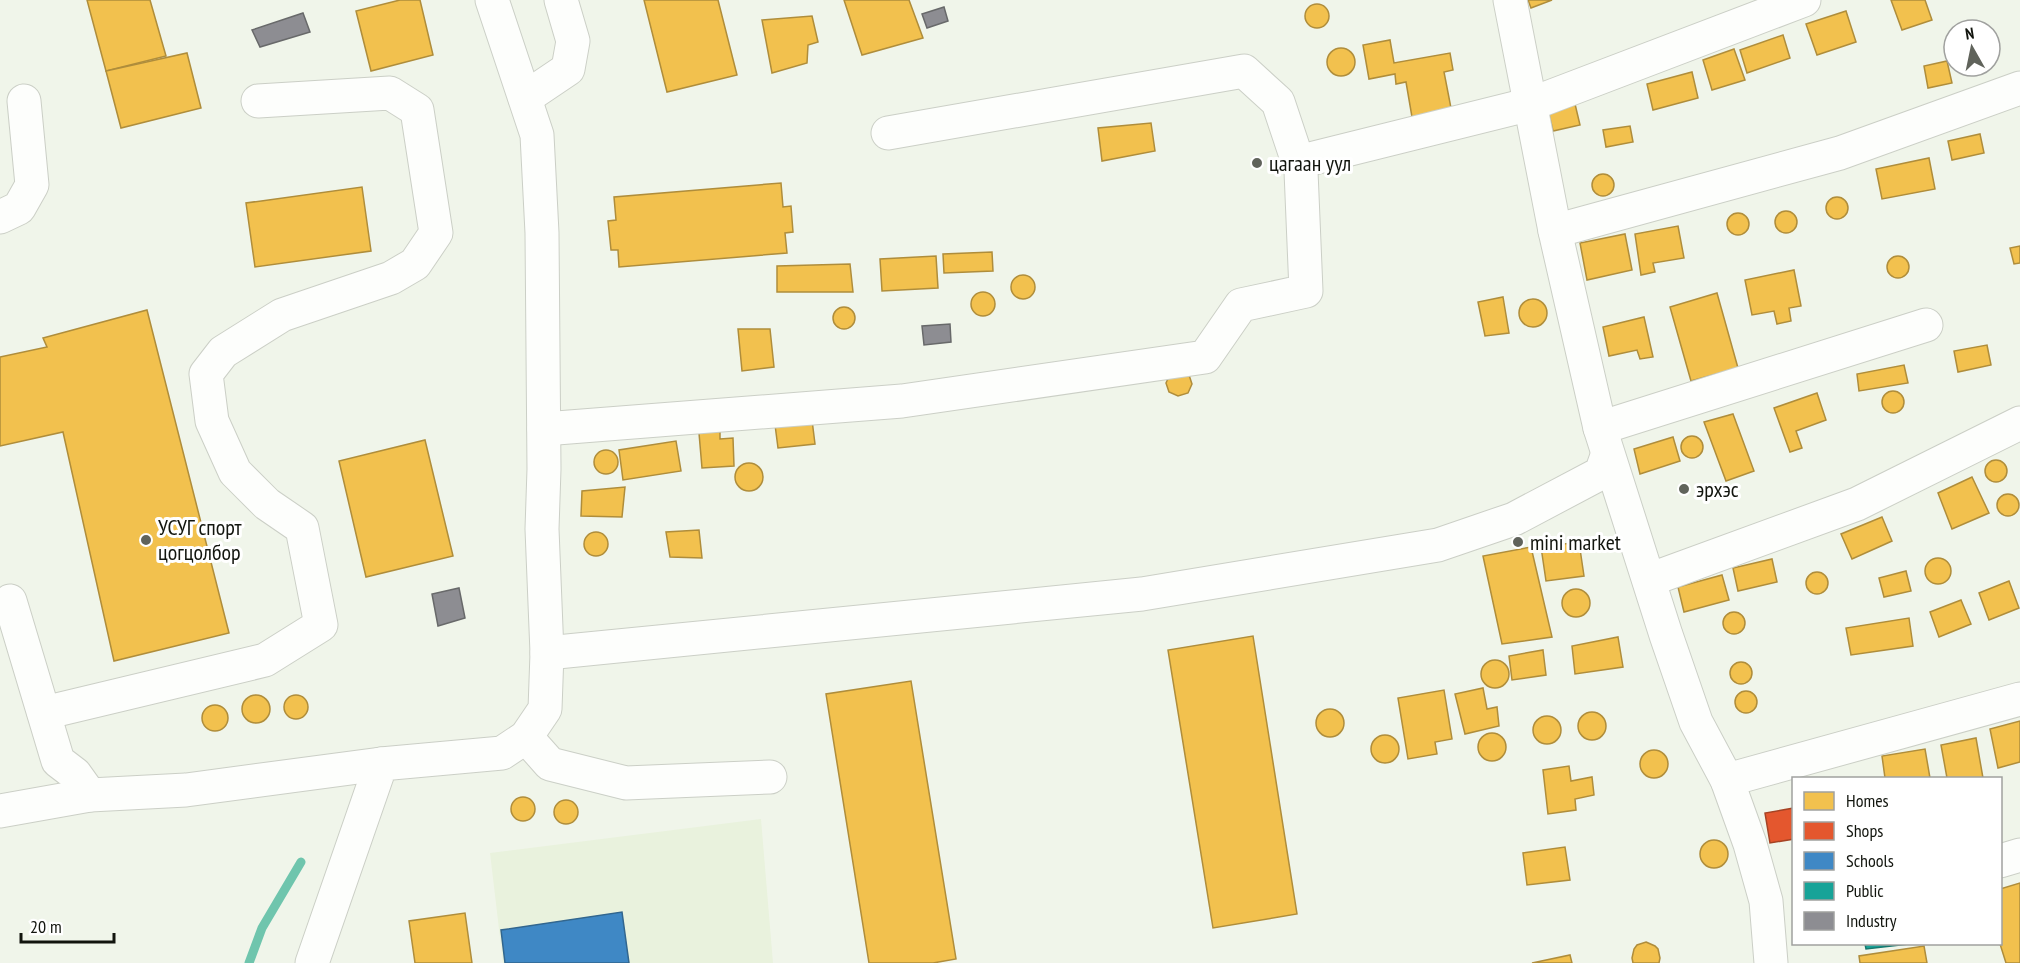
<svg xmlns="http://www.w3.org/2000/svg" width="2020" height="963" viewBox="0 0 2020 963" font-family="'PT Sans Narrow',sans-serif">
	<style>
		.built { fill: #e9f2dd }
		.homes { fill: #f2c14e; stroke: #af8d3b; stroke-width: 1.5 }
		.shops { fill: #e4572e; stroke: #a54324; stroke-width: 1.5 }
		.schools { fill: #3f88c5; stroke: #32668e; stroke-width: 1.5 }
		.public { fill: #17a398; stroke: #16786f; stroke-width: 1.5 }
		.industry { fill: #8d8d92; stroke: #68696a; stroke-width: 1.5 }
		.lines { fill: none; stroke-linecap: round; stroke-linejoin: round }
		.stream { stroke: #6fc5ad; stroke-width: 9 }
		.minor-casing { stroke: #cbcfc6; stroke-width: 35 }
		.minor { stroke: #fdfefc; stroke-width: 33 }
		.poi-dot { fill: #60635b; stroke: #fff; stroke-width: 2 }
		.labels { text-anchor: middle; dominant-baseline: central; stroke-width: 6; stroke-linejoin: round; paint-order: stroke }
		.poi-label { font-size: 22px; fill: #12150e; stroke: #fff; text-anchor: start }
	</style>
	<rect width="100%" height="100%" fill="#f0f5ea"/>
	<polygon class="built" points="761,819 773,963 503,963 490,853"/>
	<g class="homes">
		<polygon points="87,0 150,0 166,56 106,71"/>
		<polygon points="400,0 420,0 433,55 371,71 356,11"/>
		<polygon points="644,0 718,0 737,75 667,92"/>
		<polygon points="844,0 909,0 923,38 862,55"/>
		<polygon points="1528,0 1552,0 1531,8"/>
		<polygon points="1891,0 1925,0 1932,20 1902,30"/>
		<circle cx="1317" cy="16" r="12"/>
		<polygon points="1846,11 1856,42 1817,55 1806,24"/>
		<polygon points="812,16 818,42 808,45 807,63 772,73 762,20"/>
		<polygon points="1783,35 1790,58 1747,73 1740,50"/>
		<polygon points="1390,40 1394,63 1450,53 1453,70 1444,72 1451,108 1412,117 1406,82 1396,84 1395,74 1369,79 1363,45"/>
		<circle cx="1341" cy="62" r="14"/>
		<polygon points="1734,49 1745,80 1712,90 1703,60"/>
		<polygon points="187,53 201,108 121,128 106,71"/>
		<polygon points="1947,61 1952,83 1928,88 1924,66"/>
		<polygon points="1692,72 1698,98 1653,110 1647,84"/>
		<polygon points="1575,104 1580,125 1553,131 1548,110"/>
		<polygon points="1151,123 1155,151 1102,161 1098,128"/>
		<polygon points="1630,126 1633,142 1606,147 1603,130"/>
		<polygon points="1980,134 1984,153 1952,160 1948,141"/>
		<polygon points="1929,158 1935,189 1882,199 1876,169"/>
		<circle cx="1603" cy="185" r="11"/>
		<polygon points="781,183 783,207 791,206 793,232 785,233 787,253 619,267 618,250 611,250 608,221 616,220 614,197"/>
		<polygon points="362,187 371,251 255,267 246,203"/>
		<circle cx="1837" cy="208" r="11"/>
		<circle cx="1786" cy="222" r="11"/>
		<circle cx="1738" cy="224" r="11"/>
		<polygon points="1678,226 1684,258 1653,263 1655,272 1641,275 1635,234"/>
		<polygon points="1625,234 1632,270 1587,280 1580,243"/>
		<polygon points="2020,246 2020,263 2014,264 2010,248"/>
		<polygon points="992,252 993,271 944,273 943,254"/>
		<circle cx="1898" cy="267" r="11"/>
		<polygon points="936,256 938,288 882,291 880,259"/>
		<polygon points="850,264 853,292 777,292 777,266"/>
		<polygon points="1794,270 1801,306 1789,308 1791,321 1777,324 1774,311 1752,315 1745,280"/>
		<circle cx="1023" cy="287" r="12"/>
		<circle cx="983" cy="304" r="12"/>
		<polygon points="1717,293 1738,368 1691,381 1670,307"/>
		<polygon points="1503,297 1509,333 1485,336 1478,302"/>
		<circle cx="1533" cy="313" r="14"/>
		<circle cx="844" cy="318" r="11"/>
		<polygon points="147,310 229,633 114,661 63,432 0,446 0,357 47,347 43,338"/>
		<polygon points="1644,317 1653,357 1640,359 1637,350 1609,356 1603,327"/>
		<polygon points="738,329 770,329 774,367 742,371"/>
		<polygon points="1987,345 1991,365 1958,372 1954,351"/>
		<polygon points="1904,365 1908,383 1859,391 1857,374"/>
		<polygon points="1170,374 1189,375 1192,384 1188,393 1178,396 1169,392 1166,383"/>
		<circle cx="1893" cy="402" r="11"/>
		<polygon points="1817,393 1826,420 1796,431 1802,448 1790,452 1774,408"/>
		<polygon points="811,412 815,444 778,448 774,417"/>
		<polygon points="1733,414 1754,471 1726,481 1704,422"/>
		<polygon points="720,429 720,439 733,438 734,466 702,468 699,433"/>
		<circle cx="1692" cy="447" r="11"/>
		<polygon points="1673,437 1680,461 1640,474 1634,449"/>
		<polygon points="425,440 453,556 366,577 339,461"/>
		<polygon points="676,441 681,471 623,480 619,450"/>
		<circle cx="606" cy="462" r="12"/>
		<circle cx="1996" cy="471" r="11"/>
		<circle cx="749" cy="477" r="14"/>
		<polygon points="1972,477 1989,513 1952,529 1938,493"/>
		<polygon points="625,487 622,517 581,516 582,491"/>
		<circle cx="2008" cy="505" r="11"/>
		<polygon points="1882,517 1892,541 1852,559 1841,534"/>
		<polygon points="699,530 702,558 670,557 666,532"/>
		<circle cx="596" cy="544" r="12"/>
		<polygon points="1579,542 1584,576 1546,581 1541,547"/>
		<polygon points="1531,547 1552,637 1502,644 1483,556"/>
		<circle cx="1938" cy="571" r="13"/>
		<polygon points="1772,559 1777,582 1738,591 1733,568"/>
		<polygon points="1906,571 1911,591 1884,597 1879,578"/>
		<circle cx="1817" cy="583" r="11"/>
		<polygon points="1722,575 1729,600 1684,612 1678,587"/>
		<polygon points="2009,581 2019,608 1989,620 1979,593"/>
		<circle cx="1576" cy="603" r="14"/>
		<polygon points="1961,600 1971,624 1939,637 1930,612"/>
		<circle cx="1734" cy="623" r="11"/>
		<polygon points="1909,618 1913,646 1851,655 1846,628"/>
		<polygon points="1253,636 1297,914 1213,928 1168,650"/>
		<polygon points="1618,637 1623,667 1575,674 1572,646"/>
		<polygon points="1543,650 1546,675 1512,680 1509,656"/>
		<circle cx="1495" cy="674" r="14"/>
		<circle cx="1741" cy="673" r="11"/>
		<polygon points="911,681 956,959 933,963 869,963 826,694"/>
		<polygon points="1483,688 1487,709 1497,707 1499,726 1465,734 1455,694"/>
		<polygon points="1444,690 1452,739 1435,742 1437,754 1408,759 1398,698"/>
		<circle cx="1746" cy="702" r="11"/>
		<circle cx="256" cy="709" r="14"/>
		<circle cx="296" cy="707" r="12"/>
		<circle cx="215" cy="718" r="13"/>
		<circle cx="1330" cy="723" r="14"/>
		<circle cx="1592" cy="726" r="14"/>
		<circle cx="1547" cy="730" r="14"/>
		<polygon points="2020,721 2020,762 1998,768 1990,729"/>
		<circle cx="1492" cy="747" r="14"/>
		<circle cx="1385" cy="749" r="14"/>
		<polygon points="1976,738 1983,778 1947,778 1941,745"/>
		<polygon points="1925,749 1930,778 1885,778 1882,756"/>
		<circle cx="1654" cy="764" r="14"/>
		<polygon points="1569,766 1571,781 1592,777 1594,795 1575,799 1576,810 1548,814 1543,770"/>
		<circle cx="523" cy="809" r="12"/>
		<circle cx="566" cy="812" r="12"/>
		<circle cx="1714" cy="854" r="14"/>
		<polygon points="1565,847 1570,880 1527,885 1523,853"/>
		<polygon points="2020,883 2020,963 2006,963 2000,944 2000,889"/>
		<polygon points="465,913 472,963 415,963 409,921"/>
		<polygon points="1646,942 1655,946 1658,949 1660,958 1659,963 1633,963 1632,958 1634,949 1637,945"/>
		<polygon points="1924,946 1927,963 1860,963 1859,956"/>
		<polygon points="1570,955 1572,963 1532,963"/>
	</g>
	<polygon class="shops" points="1794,808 1794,839 1770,843 1765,813"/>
	<polygon class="schools" points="622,912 629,963 505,963 501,930"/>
	<polygon class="public" points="1865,944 1909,944 1866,949"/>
	<g class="industry">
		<polygon points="944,7 948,21 927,28 922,14"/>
		<polygon points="303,13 310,32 260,47 252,30"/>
		<polygon points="950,324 951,342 924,345 922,326"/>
		<polygon points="459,588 465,618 438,626 432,594"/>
	</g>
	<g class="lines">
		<polyline class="stream" points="249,963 262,928 301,862"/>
		<defs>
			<g id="minor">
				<polyline points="1510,0 1555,231 1600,428 1666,635 1696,722 1727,780 1750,844 1766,901 1771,963"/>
				<polyline points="525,98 568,69 573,41 561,0"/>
				<polyline points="1298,162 1531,104 1804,0"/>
				<polyline points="0,217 19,208 32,185 24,101"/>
				<polyline points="1555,231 1840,153 2020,88"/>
				<polyline points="1600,428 1926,325"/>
				<polyline points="544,429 902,401 1205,357 1241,305 1306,291 1301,171 1278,102 1244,71 888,133"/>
				<polyline points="1649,580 1857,504 2020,423"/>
				<polyline points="10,601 58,761 75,774 90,795 186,790 381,764"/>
				<polyline points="547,653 1142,594 1438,545 1514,519 1601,473 1607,456"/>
				<polyline points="44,713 265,660 321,625 302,528 267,504 235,472 212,421 206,374 223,352 282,315 391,278 415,264 436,233 417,110 390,93 258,101"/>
				<polyline points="526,737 550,764 626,783 770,777"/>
				<polyline points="1727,780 2020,699"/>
				<polyline points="0,811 90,795"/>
				<polyline points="2000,861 2020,855"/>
				<polyline points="312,963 381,764 502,753 526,737 545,709 547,653 542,529 544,469 542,233 537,135 492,0"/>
			</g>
		</defs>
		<use href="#minor" class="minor-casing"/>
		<use href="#minor" class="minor"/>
	</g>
	<g class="poi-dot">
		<circle cx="1257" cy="163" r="6"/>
		<circle cx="1684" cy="489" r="6"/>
		<circle cx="146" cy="540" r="6"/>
		<circle cx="1518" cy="542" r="6"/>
	</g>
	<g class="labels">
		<g class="poi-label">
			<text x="1269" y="163">цагаан уул</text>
			<text x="1696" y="489">эрхэс</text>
			<text x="158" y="527">УСУГ спорт<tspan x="158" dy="25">цогцолбор</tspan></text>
			<text x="1530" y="542">mini market</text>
		</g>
	</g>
	<rect x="1792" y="777" width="210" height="168" fill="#ffffff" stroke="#a0a19f" stroke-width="1.5"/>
	<rect x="1804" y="792" width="30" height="18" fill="#f2c14e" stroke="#a0a19f" stroke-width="1.5"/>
	<text x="1846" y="807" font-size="18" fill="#12150e">Homes</text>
	<rect x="1804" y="822" width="30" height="18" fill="#e4572e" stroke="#a0a19f" stroke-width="1.5"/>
	<text x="1846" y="837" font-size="18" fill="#12150e">Shops</text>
	<rect x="1804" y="852" width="30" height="18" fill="#3f88c5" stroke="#a0a19f" stroke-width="1.5"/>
	<text x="1846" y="867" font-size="18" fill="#12150e">Schools</text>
	<rect x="1804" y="882" width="30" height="18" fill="#17a398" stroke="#a0a19f" stroke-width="1.5"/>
	<text x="1846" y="897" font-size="18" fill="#12150e">Public</text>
	<rect x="1804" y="912" width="30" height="18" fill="#8d8d92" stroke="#a0a19f" stroke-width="1.5"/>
	<text x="1846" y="927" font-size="18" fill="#12150e">Industry</text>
	<g transform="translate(1972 48) rotate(351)"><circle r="28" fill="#ffffff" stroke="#a0a19f" stroke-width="1.5"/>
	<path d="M0-4.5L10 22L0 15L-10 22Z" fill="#60635b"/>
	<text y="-9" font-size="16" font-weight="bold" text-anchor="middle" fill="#12150e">N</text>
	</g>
	<path d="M21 933v9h93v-9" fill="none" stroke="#12150e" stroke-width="3"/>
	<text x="30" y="933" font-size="18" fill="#12150e" stroke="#ffffff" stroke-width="4.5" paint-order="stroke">20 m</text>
</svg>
